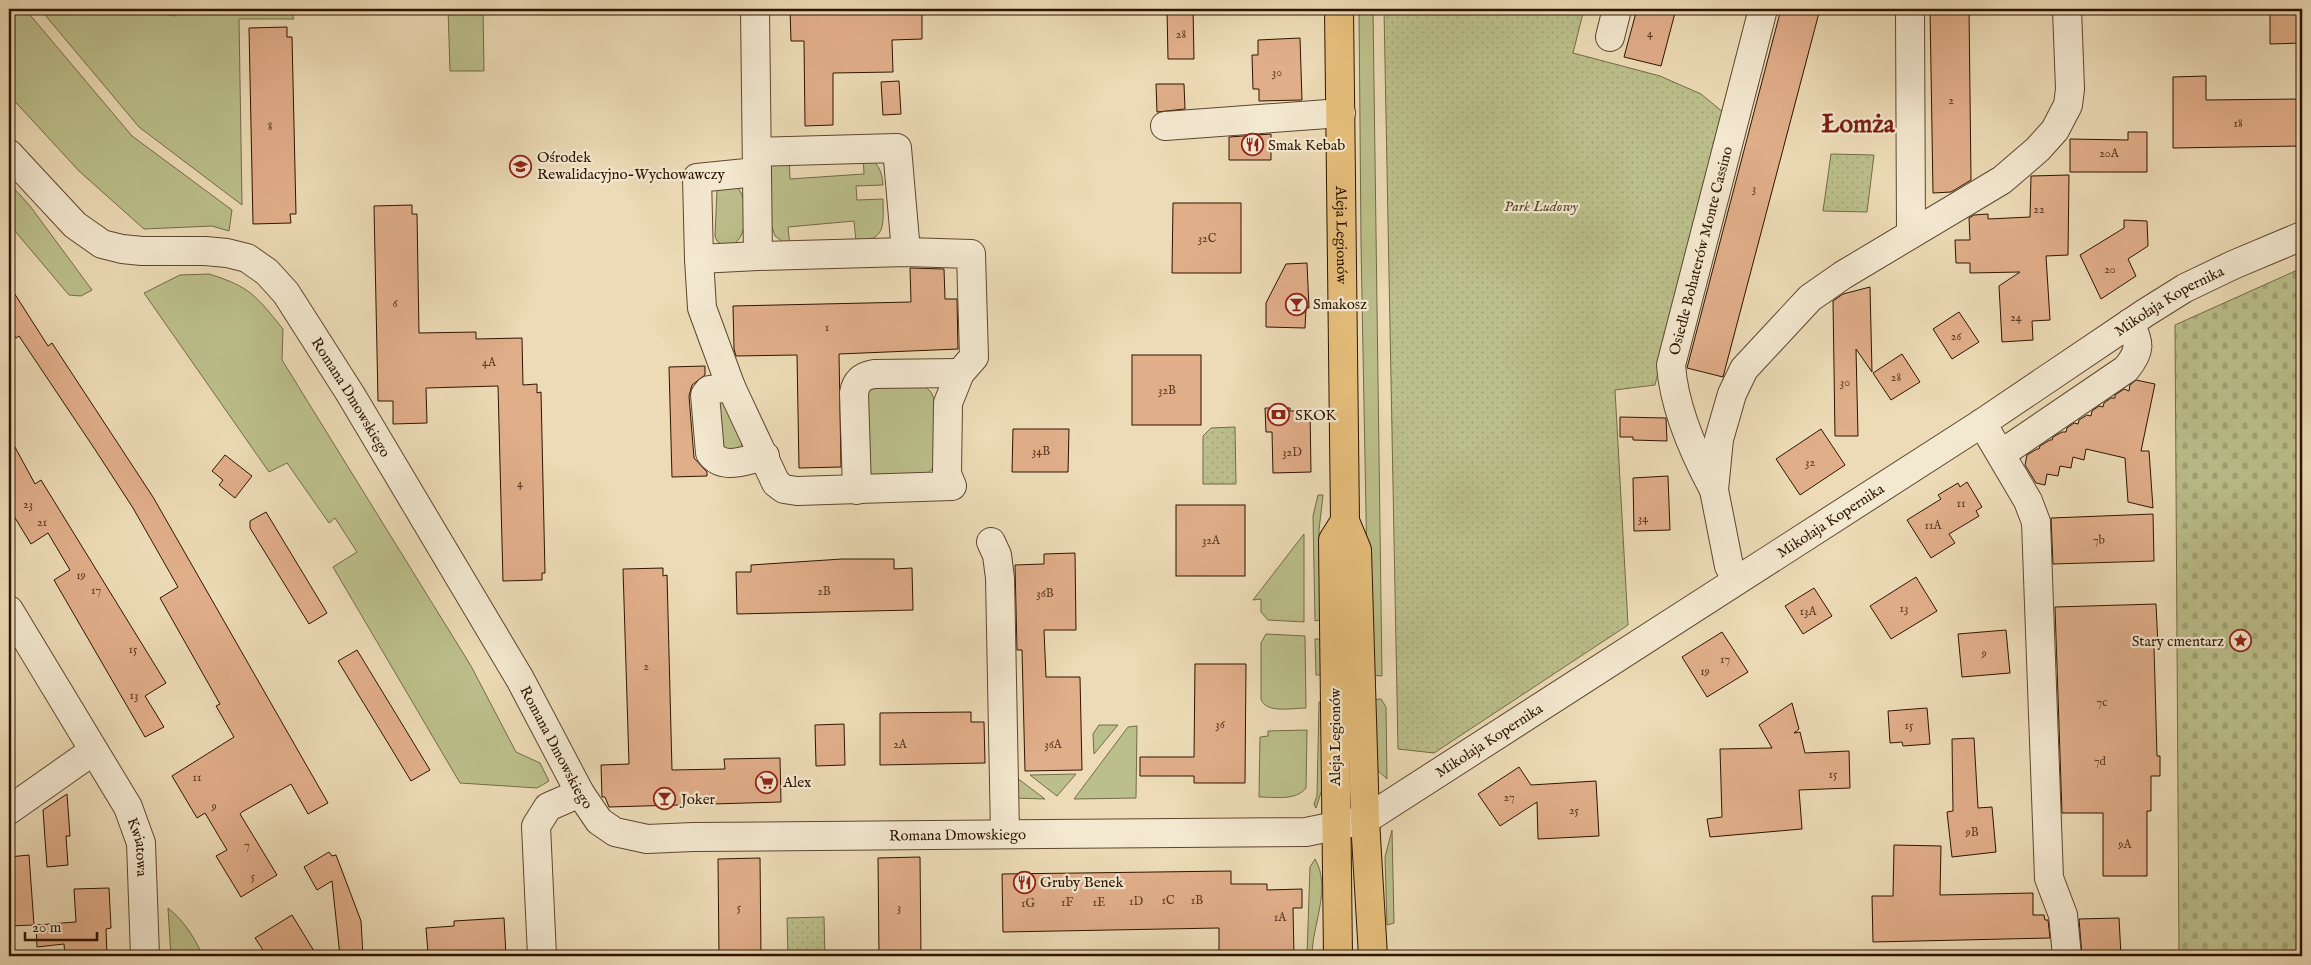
<svg xmlns="http://www.w3.org/2000/svg" width="2311" height="965" viewBox="0 0 2311 965" font-family="'IM FELL English',serif">
	<style>
		.green { fill: #bbbf8b; stroke: #746a46 }
		.cemetery { fill: url(#cemetery-stones); stroke: #746a46 }
		.park { fill: url(#park-dots); stroke: #746a46 }
		.building { fill: #e1ae8a; stroke: #2e1400 }
		.lines { fill: none; stroke-linecap: round; stroke-linejoin: round }
		.minor-casing { stroke: #5e462e; stroke-width: 30 }
		.major-casing { stroke: #2e1400; stroke-width: 30 }
		.minor { stroke: #f3e8d0; stroke-width: 28 }
		.major { stroke: #e6be7b; stroke-width: 28 }
		.labels { text-anchor: middle; dominant-baseline: central; stroke-width: 4.5; stroke-linejoin: round; paint-order: stroke }
		.number-label { font-size: 12px; fill: #5b3a22 }
		.poi-label { font-size: 15px; fill: #2e1400; stroke: #f3e8d0; text-anchor: start }
		.park-label { font-size: 15px; font-style: italic; fill: #58472a; stroke: #f3e8d0 }
		.street-label { font-size: 15px; fill: #2e1400; stroke: #f3e8d0 }
		.town-label { font-size: 25px; font-weight: bold; fill: #7a1f14; stroke: #f3e8d0 }
	</style>
	<defs>
		<pattern id="cemetery-stones" width="16" height="16" patternUnits="userSpaceOnUse" patternTransform="scale(1.25)"><rect width="16" height="16" fill="#bbbf8b"/><path d="M2 7V4a2 2 0 0 1 4 0v3zM10 15v-3a2 2 0 0 1 4 0v3z" fill="#a1a376"/></pattern>
		<pattern id="park-dots" width="8" height="8" patternUnits="userSpaceOnUse" patternTransform="scale(1.25)"><rect width="8" height="8" fill="#bbbf8b"/><path d="M2 2h.1M6 6h.1" fill="none" stroke="#a1a376" stroke-width="1.8" stroke-linecap="round"/></pattern>
	</defs>
	<rect width="100%" height="100%" fill="#ecdbb6"/>
	<filter id="stains"><feTurbulence type="fractalNoise" baseFrequency=".004" numOctaves="4"/><feColorMatrix values="0 0 0 0 .2 0 0 0 0 .09 0 0 0 0 .02 0 0 0 .5 -.17"/></filter>
	<radialGradient id="worn" r=".72"><stop offset=".6" stop-color="#630" stop-opacity="0"/><stop offset="1" stop-color="#630" stop-opacity=".3"/></radialGradient>
	<g class="green">
		<polygon points="9,9 25,9 132,136 232,210 229,231 212,226 144,229 79,171 9,95"/>
		<polygon points="40,9 145,9 174,16 189,9 290,9 294,19 239,19 242,205 139,127"/>
		<polygon points="448,9 483,9 484,71 450,71"/>
		<polygon points="1359,9 1373,9 1382,676 1369,675 1361,243"/>
		<path d="M 863,153 C 877,162 882,169 883,185 L 856,186 L 857,200 L 883,199 C 883,224 887,241 856,241 L 854,221 L 788,227 L 790,247 L 775,236 L 768,215 L 769,169 L 774,164 L 789,158 L 790,179 L 864,174 Z"/>
		<polygon points="9,183 30,206 92,290 81,296 69,295 9,224"/>
		<path d="M 736,186 C 750,198 750,244 726,247 L 717,241 L 715,236 L 717,190 L 720,187 Z"/>
		<path d="M 209,274 C 251,287 256,296 283,329 L 282,360 L 471,666 L 516,752 L 540,763 L 549,781 L 537,788 L 460,783 L 333,567 L 357,552 L 335,518 L 329,523 L 287,463 L 269,472 L 144,293 L 180,275 Z"/>
		<polygon points="921,383 931,392 938,408 934,467 925,476 877,480 869,474 865,388"/>
		<polygon points="717,396 727,405 742,443 742,449 724,456"/>
		<polygon points="1318,495 1323,495 1319,530 1320,620 1315,621 1313,516"/>
		<polygon points="1304,534 1304,622 1268,620 1261,612 1261,599 1253,600"/>
		<path d="M 1266,634 L 1305,636 L 1306,708 C 1292,708 1266,714 1261,699 L 1261,643 Z"/>
		<polygon points="1315,639 1320,639 1321,675 1316,675"/>
		<polygon points="1381,699 1386,707 1387,779 1375,768 1370,700"/>
		<polygon points="1322,701 1323,786 1316,808 1314,804 1317,796 1319,702"/>
		<polygon points="1099,725 1118,725 1094,754 1093,734"/>
		<polygon points="1137,726 1136,798 1074,799 1128,727"/>
		<path d="M 1307,730 L 1306,788 C 1296,801 1275,797 1259,797 L 1260,737 L 1268,736 L 1268,731 Z"/>
		<polygon points="1076,774 1057,796 1030,775"/>
		<polygon points="1013,775 1045,799 1013,798"/>
		<polygon points="1392,830 1394,923 1387,925 1385,857"/>
		<path d="M 1315,859 C 1332,889 1312,924 1312,956 L 1307,956 L 1310,867 Z"/>
		<path d="M 168,908 C 185,922 194,937 203,956 L 171,956 Z"/>
	</g>
	<polygon class="cemetery" points="2302,268 2302,956 2179,956 2175,325"/>
	<g class="park">
		<polygon points="1384,9 1584,9 1573,53 1660,76 1701,94 1724,113 1655,385 1615,390 1628,625 1434,753 1398,749"/>
		<polygon points="1831,154 1874,155 1867,212 1823,211"/>
		<polygon points="1235,427 1236,484 1203,484 1203,436 1211,428"/>
		<polygon points="824,917 825,956 788,956 787,918"/>
	</g>
	<g class="building">
		<polygon points="790,9 922,9 922,39 892,40 893,72 833,73 833,125 805,126 804,41 791,41"/>
		<polygon points="1167,9 1193,9 1194,59 1168,59"/>
		<polygon points="1637,9 1676,9 1661,66 1624,57"/>
		<polygon points="1781,9 1820,9 1723,377 1687,368"/>
		<polygon points="1930,9 1969,9 1971,180 1951,192 1933,193"/>
		<polygon points="2270,9 2302,9 2302,43 2270,44"/>
		<polygon points="287,27 287,37 292,37 296,214 290,214 291,223 253,224 249,28"/>
		<polygon points="1300,38 1302,100 1259,101 1259,89 1253,89 1252,55 1258,55 1258,40"/>
		<polygon points="2206,76 2206,100 2302,99 2302,146 2173,148 2173,77"/>
		<polygon points="899,81 901,114 883,115 881,82"/>
		<polygon points="1156,84 1184,84 1185,109 1157,112"/>
		<polygon points="2128,132 2147,132 2147,172 2070,172 2070,139 2128,140"/>
		<polygon points="1271,134 1271,160 1229,160 1229,137"/>
		<polygon points="2069,175 2068,255 2046,256 2050,320 2032,321 2033,340 2002,342 1999,286 2020,272 1970,273 1970,263 1956,263 1955,240 1970,240 1969,218 1974,215 1988,214 1988,219 2030,217 2031,176"/>
		<polygon points="1173,203 1241,203 1241,273 1172,273"/>
		<polygon points="412,205 412,214 417,214 419,333 476,332 476,339 522,338 523,385 537,384 537,393 541,392 545,573 542,573 542,580 503,581 498,386 426,388 427,423 393,424 393,401 378,401 374,206"/>
		<polygon points="2124,220 2147,221 2148,246 2128,259 2136,276 2101,299 2080,255 2124,228"/>
		<polygon points="1307,263 1309,308 1306,308 1305,328 1266,327 1266,303 1286,264"/>
		<polygon points="910,268 944,269 945,299 957,299 958,349 839,354 841,467 799,468 797,355 736,356 734,349 733,306 911,302"/>
		<polygon points="9,285 48,346 52,343 153,497 328,803 308,814 291,784 242,812 240,814 277,875 241,897 216,856 227,850 205,813 197,818 172,776 234,737 216,706 220,704 160,598 178,587 133,508 96,451 19,336 16,338 9,328"/>
		<polygon points="1870,287 1872,372 1856,349 1858,436 1835,436 1833,301 1843,294"/>
		<polygon points="1959,312 1979,342 1952,359 1933,329"/>
		<polygon points="1902,354 1920,382 1891,400 1873,373"/>
		<rect x="1132" y="355" width="69" height="70"/>
		<polygon points="705,366 705,375 692,385 689,396 694,458 707,472 707,476 672,477 669,367"/>
		<polygon points="2136,380 2155,384 2141,451 2149,451 2153,508 2128,502 2125,458 2086,449 2084,460 2073,457 2071,468 2060,466 2058,476 2047,474 2045,485 2036,483 2025,465 2027,455 2037,449 2039,449 2040,446 2050,440 2052,440 2053,437 2062,432 2066,432 2067,428 2074,423 2078,424 2079,420 2087,415 2091,416 2092,411 2099,406 2103,407 2104,403 2111,398 2115,398 2115,395 2124,389 2129,391 2130,385"/>
		<polygon points="1265,408 1290,408 1290,411 1310,411 1311,472 1273,473 1272,432 1266,432"/>
		<polygon points="1620,417 1666,418 1667,441 1633,440 1633,437 1620,437"/>
		<polygon points="1013,429 1069,429 1068,472 1012,472"/>
		<polygon points="1821,429 1845,465 1800,495 1776,459"/>
		<polygon points="9,436 35,484 41,480 166,683 145,696 164,727 145,737 54,580 70,570 48,533 31,544 9,508"/>
		<polygon points="225,455 252,476 235,498 219,485 223,480 212,471"/>
		<polygon points="1668,476 1670,530 1634,531 1633,478"/>
		<polygon points="1967,482 1982,507 1976,511 1979,516 1949,534 1955,543 1931,558 1907,520 1941,499 1938,495 1958,483 1960,487"/>
		<rect x="1176" y="505" width="69" height="71"/>
		<polygon points="266,512 327,613 309,624 250,528 250,521"/>
		<polygon points="2153,514 2154,561 2053,564 2051,518"/>
		<polygon points="1075,553 1076,630 1044,630 1046,677 1080,677 1082,770 1025,771 1022,650 1017,650 1015,565 1044,564 1044,554"/>
		<polygon points="842,559 894,559 894,569 912,568 913,610 737,614 736,572 751,572 751,565"/>
		<polygon points="663,568 663,576 667,575 672,770 725,769 724,759 780,758 781,802 609,807 605,797 602,797 601,765 629,764 623,569"/>
		<polygon points="1916,577 1937,611 1891,639 1870,606"/>
		<polygon points="1814,588 1832,616 1803,634 1785,606"/>
		<polygon points="2156,604 2158,646 2154,647 2157,756 2160,756 2160,776 2151,776 2151,811 2147,811 2147,876 2103,876 2103,813 2062,813 2055,607"/>
		<polygon points="2006,630 2010,673 1962,677 1958,634"/>
		<polygon points="1722,632 1748,672 1707,697 1682,657"/>
		<polygon points="357,650 430,770 411,781 338,661"/>
		<polygon points="1195,664 1246,664 1245,783 1194,783 1194,776 1140,776 1140,757 1194,757"/>
		<polygon points="1792,703 1799,729 1794,733 1800,732 1805,753 1849,751 1850,788 1799,790 1802,829 1710,837 1707,819 1722,817 1720,749 1772,748 1759,725"/>
		<polygon points="1927,708 1930,744 1903,746 1902,742 1890,743 1888,711"/>
		<polygon points="971,712 971,722 984,722 985,763 880,765 880,713"/>
		<polygon points="844,724 845,765 816,766 815,725"/>
		<polygon points="1974,738 1978,808 1992,807 1996,852 1952,857 1947,812 1953,811 1952,739"/>
		<polygon points="1519,767 1531,785 1596,781 1599,836 1538,839 1537,802 1500,826 1478,794"/>
		<polygon points="67,794 70,836 66,836 68,865 47,867 43,810"/>
		<polygon points="1894,845 1941,846 1940,895 2033,893 2033,915 2044,915 2045,920 2048,920 2050,938 1873,942 1872,896 1893,896"/>
		<polygon points="329,852 332,856 336,855 361,921 363,956 340,956 332,881 317,890 304,867"/>
		<polygon points="29,855 34,925 9,926 9,857"/>
		<polygon points="920,857 921,956 879,956 878,858"/>
		<polygon points="760,858 761,956 719,956 718,859"/>
		<polygon points="1231,871 1231,884 1267,884 1267,890 1302,889 1302,908 1293,908 1294,956 1219,956 1219,928 1003,932 1002,874"/>
		<polygon points="109,888 111,928 106,929 107,956 65,956 64,944 37,947 36,925 76,922 74,889"/>
		<polygon points="292,915 317,956 267,956 255,938"/>
		<polygon points="504,918 506,956 456,956 456,951 428,953 426,928 454,926 454,921"/>
		<polygon points="2119,918 2121,956 2082,956 2079,919"/>
	</g>
	<g class="lines">
		<defs>
			<g id="minor">
				<polyline points="755,9 758,256 906,252 971,254 974,357 960,373 948,403 947,474 952,486 797,491 784,489 776,483 731,387 702,308 699,259 697,178 756,172"/>
				<polyline points="1910,9 1911,234"/>
				<polyline points="1610,37 1617,9"/>
				<polyline points="1165,126 1341,113"/>
				<polyline points="757,152 897,148 906,252"/>
				<path id="s1" d="M 9,154 L 75,225 L 102,244 L 122,249 L 142,251 L 205,251 L 227,253 L 247,258 L 267,272 L 286,293 L 351,395 L 520,679 L 580,793 L 599,821 L 615,832 L 647,839 L 693,837 L 1306,832 L 1365,820 L 1982,423 L 2145,313 L 2185,288 L 2233,265 L 2302,236"/>
				<polyline points="699,259 758,256"/>
				<path d="M 731,387 L 709,390 L 705,395 L 710,453 C 723,471 745,460 765,456"/>
				<polyline points="1982,423 2028,501 2036,522 2049,878 2063,915 2067,956"/>
				<path d="M 2001,454 L 2126,369 C 2141,351 2140,343 2130,323"/>
				<path id="s2" d="M 1713,488 C 1693,451 1674,407 1671,365 L 1763,9"/>
				<path d="M 857,490 L 854,393 C 856,381 862,376 874,374 L 960,373"/>
				<polyline points="991,542 997,555 1000,578 1005,834"/>
				<polyline points="1737,580 1729,566 1714,490 1719,439 1732,394 1744,369 1810,298 1843,275 2002,180 2038,149 2055,130 2068,105 2070,89 2067,9"/>
				<path id="s3" d="M 9,610 L 128,807 L 141,843 L 145,956"/>
				<polyline points="9,810 93,751"/>
				<polyline points="542,956 536,826 548,807 580,793"/>
			</g>
			<g id="major">
				<path id="s4" d="M 1339,9 L 1345,521 L 1357,550 L 1365,820 L 1373,956"/>
				<polyline points="1338,956 1333,540 1345,521"/>
			</g>
		</defs>
		<use href="#minor" class="minor-casing"/>
		<use href="#major" class="major-casing"/>
		<use href="#minor" class="minor"/>
		<use href="#major" class="major"/>
	</g>
	<defs>
		<symbol id="restaurant-ring" viewBox="-11 -11 22 22"><circle r="9.5" fill="#f3e8d0" stroke="#8f2418" stroke-width="1.5"/><path d="M-5-6h1v4h1v-4h1v4h1v-4h1v5L-1.5 .5V6h-2V.5L-5-1ZM5-6V6H3V1.5H1.5Q1.5-4 5-6Z" fill="#8f2418"/></symbol>
		<symbol id="school-ring" viewBox="-11 -11 22 22"><circle r="9.5" fill="#f3e8d0" stroke="#8f2418" stroke-width="1.5"/><path d="M0-5L7-2L0 1L-7-2ZM-4 1L0 2.5L4 1V4Q0 6-4 4Z" fill="#8f2418"/></symbol>
		<symbol id="bar-ring" viewBox="-11 -11 22 22"><circle r="9.5" fill="#f3e8d0" stroke="#8f2418" stroke-width="1.5"/><path d="M-6-5H6L.8 .8V4.5H3.5V6h-7V4.5H-.8V.8Z" fill="#8f2418"/></symbol>
		<symbol id="bank-ring" viewBox="-11 -11 22 22"><circle r="9.5" fill="#f3e8d0" stroke="#8f2418" stroke-width="1.5"/><path d="M-6-4H6V4H-6ZM0-2.3a2.3 2.3 0 1 0 0 4.6a2.3 2.3 0 1 0 0-4.6Z" fill="#8f2418"/></symbol>
		<symbol id="sight-ring" viewBox="-11 -11 22 22"><circle r="9.5" fill="#f3e8d0" stroke="#8f2418" stroke-width="1.5"/><path d="M0-6L1.8-2.2L6-1.7L2.9 1.2L3.7 5.4L0 3.3L-3.7 5.4L-2.9 1.2L-6-1.7L-1.8-2.2Z" fill="#8f2418"/></symbol>
		<symbol id="supermarket-ring" viewBox="-11 -11 22 22"><circle r="9.5" fill="#f3e8d0" stroke="#8f2418" stroke-width="1.5"/><path d="M-6-5.5h2.5l.6 2H6L4.5 2H-2.5L-4.4-4H-6ZM-1.5 3.2a1.3 1.3 0 1 0 .1 0ZM3 3.2a1.3 1.3 0 1 0 .1 0Z" fill="#8f2418"/></symbol>
	</defs>
	<g fill-rule="evenodd">
		<use href="#restaurant-ring" x="1240" y="132" width="25" height="25"/>
		<use href="#school-ring" x="508" y="154" width="25" height="25"/>
		<use href="#bar-ring" x="1284" y="292" width="25" height="25"/>
		<use href="#bank-ring" x="1266" y="402" width="25" height="25"/>
		<use href="#sight-ring" x="2228" y="628" width="25" height="25"/>
		<use href="#supermarket-ring" x="754" y="770" width="25" height="25"/>
		<use href="#bar-ring" x="652" y="786" width="25" height="25"/>
		<use href="#restaurant-ring" x="1012" y="870" width="25" height="25"/>
	</g>
	<g class="labels">
		<g class="number-label">
			<text x="1650" y="33">4</text>
			<text x="1181" y="34">28</text>
			<text x="1277" y="72">30</text>
			<text x="1951" y="100">2</text>
			<text x="2238" y="123">18</text>
			<text x="270" y="126">8</text>
			<text x="2109" y="153">20A</text>
			<text x="1754" y="188">3</text>
			<text x="2039" y="209">22</text>
			<text x="1207" y="238">32C</text>
			<text x="2110" y="269">20</text>
			<text x="395" y="303">6</text>
			<text x="2016" y="317">24</text>
			<text x="827" y="327">1</text>
			<text x="1956" y="336">26</text>
			<text x="489" y="362">4A</text>
			<text x="1896" y="377">28</text>
			<text x="1845" y="382">30</text>
			<text x="1167" y="390">32B</text>
			<text x="1041" y="451">34B</text>
			<text x="1292" y="452">32D</text>
			<text x="1810" y="462">32</text>
			<text x="520" y="483">4</text>
			<text x="1961" y="503">11</text>
			<text x="28" y="504">23</text>
			<text x="1643" y="518">34</text>
			<text x="42" y="522">21</text>
			<text x="1933" y="525">11A</text>
			<text x="1211" y="540">32A</text>
			<text x="2099" y="540">7b</text>
			<text x="81" y="575">19</text>
			<text x="96" y="590">17</text>
			<text x="824" y="591">2B</text>
			<text x="1045" y="593">36B</text>
			<text x="1904" y="608">13</text>
			<text x="1808" y="611">13A</text>
			<text x="133" y="649">15</text>
			<text x="1984" y="653">9</text>
			<text x="1725" y="659">17</text>
			<text x="646" y="666">2</text>
			<text x="1705" y="671">19</text>
			<text x="134" y="695">13</text>
			<text x="2102" y="702">7c</text>
			<text x="1220" y="724">36</text>
			<text x="1909" y="725">15</text>
			<text x="900" y="744">2A</text>
			<text x="1053" y="744">36A</text>
			<text x="2100" y="761">7d</text>
			<text x="1833" y="774">15</text>
			<text x="197" y="777">11</text>
			<text x="1509" y="797">27</text>
			<text x="214" y="806">9</text>
			<text x="1574" y="810">25</text>
			<text x="1972" y="832">9B</text>
			<text x="2125" y="844">9A</text>
			<text x="247" y="845">7</text>
			<text x="253" y="876">5</text>
			<text x="1168" y="900">1C</text>
			<text x="1197" y="900">1B</text>
			<text x="1136" y="901">1D</text>
			<text x="1067" y="902">1F</text>
			<text x="1099" y="902">1E</text>
			<text x="1028" y="903">1G</text>
			<text x="739" y="907">5</text>
			<text x="899" y="907">3</text>
			<text x="1280" y="917">1A</text>
		</g>
		<g class="poi-label">
			<text x="1268" y="145">Smak Kebab</text>
			<text x="537" y="157">Ośrodek<tspan x="537" dy="17">Rewalidacyjno-Wychowawczy</tspan></text>
			<text x="1313" y="304">Smakosz</text>
			<text x="1295" y="415">SKOK</text>
			<text x="2224" y="641" text-anchor="end">Stary cmentarz</text>
			<text x="783" y="782">Alex</text>
			<text x="681" y="799">Joker</text>
			<text x="1040" y="882">Gruby Benek</text>
		</g>
		<g class="park-label">
			<text x="1541" y="206">Park Ludowy</text>
		</g>
		<g class="street-label">
			<text stroke="none"><textPath href="#s4" startOffset="226">Aleja Legionów</textPath></text>
			<text stroke="none"><textPath href="#s2" startOffset="249">Osiedle Bohaterów Monte Cassino</textPath></text>
			<text stroke="none"><textPath href="#s1" startOffset="2672">Mikołaja Kopernika</textPath></text>
			<text stroke="none"><textPath href="#s1" startOffset="452">Romana Dmowskiego</textPath></text>
			<text stroke="none"><textPath href="#s1" startOffset="2268">Mikołaja Kopernika</textPath></text>
			<text transform="translate(1335 737) rotate(-90)">Aleja Legionów</text>
			<text stroke="none"><textPath href="#s1" startOffset="1862">Mikołaja Kopernika</textPath></text>
			<text stroke="none"><textPath href="#s1" startOffset="858">Romana Dmowskiego</textPath></text>
			<text stroke="none"><textPath href="#s1" startOffset="1306">Romana Dmowskiego</textPath></text>
			<text stroke="none"><textPath href="#s3" startOffset="272">Kwiatowa</textPath></text>
		</g>
		<g class="town-label">
			<text x="1858" y="125">Łomża</text>
		</g>
	</g>
	<rect width="2311" height="965" fill="none" stroke="#ecdbb6" stroke-width="30"/>
	<rect x="10" y="10" width="2291" height="945" fill="none" stroke="#2e1400" stroke-width="2.5"/>
	<rect x="15" y="15" width="2281" height="935" fill="none" stroke="#2e1400"/>
	<path d="M25 932v8h72v-8" fill="none" stroke="#2e1400" stroke-width="2.5"/>
	<text x="32" y="932" font-size="15" fill="#2e1400" stroke="#f3e8d0" stroke-width="4" paint-order="stroke">20 m</text>
	<rect width="100%" height="100%" filter="url(#stains)"/>
	<rect width="100%" height="100%" fill="url(#worn)"/>
</svg>
